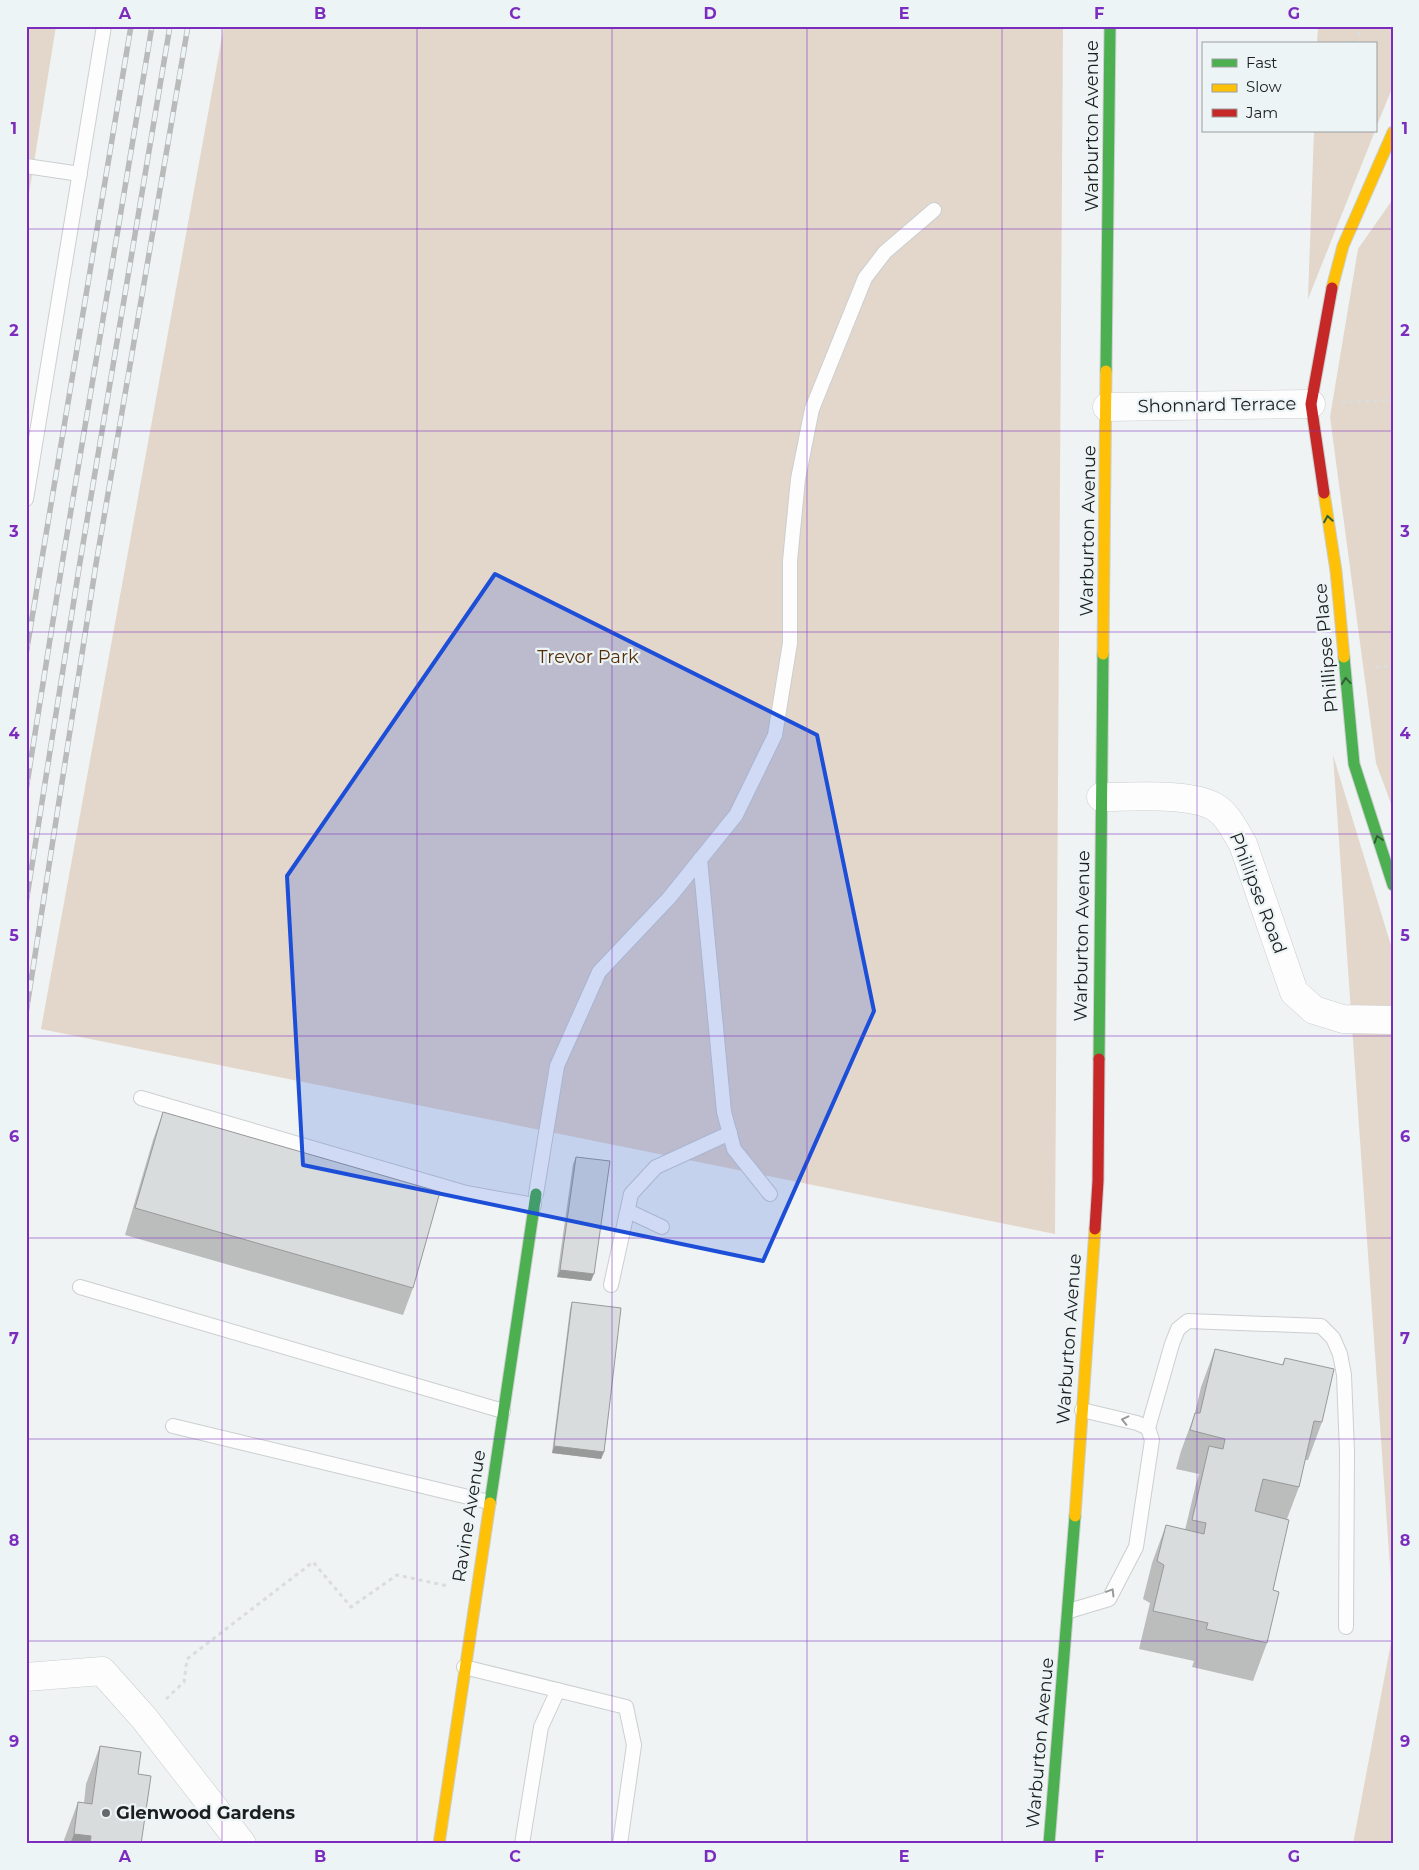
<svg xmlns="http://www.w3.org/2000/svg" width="1419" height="1870" viewBox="0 0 1419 1870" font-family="Montserrat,sans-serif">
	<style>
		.green { fill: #e3d6cb }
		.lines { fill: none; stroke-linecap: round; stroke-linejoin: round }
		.lane-casing { stroke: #cbcfcf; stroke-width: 16 }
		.street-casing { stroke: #cbcfcf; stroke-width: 29 }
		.fast-casing { stroke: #cbcfcf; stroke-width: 13 }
		.slow-casing { stroke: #cbcfcf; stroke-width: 13 }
		.jam-casing { stroke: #cbcfcf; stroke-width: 13 }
		.path { stroke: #dbdcdc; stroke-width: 3; stroke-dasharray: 4 4; stroke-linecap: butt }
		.lane { stroke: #fdfdfd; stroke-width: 14 }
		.street { stroke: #fdfdfd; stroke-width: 28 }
		.fast { stroke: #4caf50; stroke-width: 11 }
		.slow { stroke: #ffc107; stroke-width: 11 }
		.jam { stroke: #c62828; stroke-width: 11 }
		.rail-casing { stroke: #b9baba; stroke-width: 5.5 }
		.rail { stroke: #edf4f5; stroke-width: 4; stroke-dasharray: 11; stroke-linecap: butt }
		.wall { fill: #bbbdbd }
		.shaded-wall { fill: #989a9a }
		.building { fill: #d9dcdc; stroke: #989a9a }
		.oneway { stroke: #325f35 }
		.oneway2 { stroke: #989999 }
		.marked { fill: #1d4ed8; fill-opacity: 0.2; stroke: #1d4ed8; stroke-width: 4; stroke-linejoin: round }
		.grid { fill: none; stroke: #7b2cbf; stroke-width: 1; stroke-opacity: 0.55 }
		.poi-dot { fill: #666969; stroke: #edf4f5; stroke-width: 2 }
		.labels { text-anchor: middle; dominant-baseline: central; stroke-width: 4.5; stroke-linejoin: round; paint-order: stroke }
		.street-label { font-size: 18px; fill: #1c1e1f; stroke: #edf4f5 }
		.park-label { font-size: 18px; fill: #562e09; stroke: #edf4f5 }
		.poi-label { font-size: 18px; font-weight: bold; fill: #1c1e1f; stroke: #edf4f5; text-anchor: start }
		.neatline { fill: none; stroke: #7b2cbf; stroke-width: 2 }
		.grid-label { font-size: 16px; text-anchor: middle; font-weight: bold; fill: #7b2cbf }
	</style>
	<rect width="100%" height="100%" fill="#eff3f3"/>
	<g class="green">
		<polygon points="26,26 56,26 26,212"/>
		<polygon points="224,26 1063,26 1055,1234 41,1029"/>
		<polygon points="1318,26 1393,26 1393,86 1375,130 1375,44 1317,44"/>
		<polygon points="1314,131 1375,131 1308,299"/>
		<polygon points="1393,199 1393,809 1376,763 1330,417 1358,249"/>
		<polygon points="1333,755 1393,952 1393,1610"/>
		<polygon points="1393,1632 1393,1844 1353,1844"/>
	</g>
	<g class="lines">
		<defs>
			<g id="lane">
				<polyline points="26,166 80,174"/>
				<polyline points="26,499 104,26"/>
				<polyline points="700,859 724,1112 734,1149 770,1194"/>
				<polyline points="141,1098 466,1193 534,1205"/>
				<polyline points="536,1194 557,1066 599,972 669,898 736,815 775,735 790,643 790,561 798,479 812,409 865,278 885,252 934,210"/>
				<polyline points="628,1211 662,1227"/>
				<polyline points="611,1285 631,1194 656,1167 730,1133"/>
				<polyline points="80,1287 503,1411"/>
				<polyline points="173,1426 489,1502"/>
				<polyline points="1148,1428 1172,1344 1178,1329 1188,1321 1321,1326 1333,1338 1340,1354 1344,1375 1347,1452 1346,1627"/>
				<polyline points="1069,1611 1109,1599 1136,1547 1152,1440 1148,1428 1137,1423 1082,1410"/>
				<polyline points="464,1667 626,1707 634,1745 620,1844"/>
				<polyline points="522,1844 541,1727 558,1690"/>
			</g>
			<g id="street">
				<polyline points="1107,407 1311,404"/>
				<path d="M 1101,797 C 1131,797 1189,792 1215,807 C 1228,815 1235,831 1243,844 L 1294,992 L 1314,1010 L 1343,1019 L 1393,1020"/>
				<polyline points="26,1677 102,1671 144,1718 242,1844"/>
			</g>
			<g id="fast">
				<polyline points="1106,371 1110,26"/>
				<polyline points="1344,657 1354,764 1393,885"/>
				<polyline points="1099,1059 1103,654"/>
				<polyline points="490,1503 536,1194"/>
				<polyline points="1049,1844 1075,1516"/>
			</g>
			<g id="slow">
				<polyline points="1332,288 1343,246 1393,132"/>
				<polyline points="1324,493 1336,571 1344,657"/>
				<polyline points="1103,654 1106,371"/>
				<polyline points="1075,1516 1095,1229"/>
				<polyline points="439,1844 490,1503"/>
			</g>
			<g id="jam">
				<polyline points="1324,493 1311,404 1332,288"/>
				<polyline points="1095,1229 1098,1181 1099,1059"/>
			</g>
		</defs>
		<use href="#lane" class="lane-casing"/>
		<use href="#street" class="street-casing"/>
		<use href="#fast" class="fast-casing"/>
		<use href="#slow" class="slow-casing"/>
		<use href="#jam" class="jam-casing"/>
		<g class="path">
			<polyline points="1358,44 1360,26"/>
			<polyline points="1393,255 1393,257"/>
			<polyline points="1341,403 1393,400"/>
			<polyline points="1376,667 1393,666"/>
			<polyline points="166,1699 184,1682 187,1659 313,1562 351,1607 397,1575 448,1586"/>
		</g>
		<use href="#lane" class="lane"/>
		<use href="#street" class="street"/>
		<use href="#fast" class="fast"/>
		<use href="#slow" class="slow"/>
		<use href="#jam" class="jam"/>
		<defs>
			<g id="rail">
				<polyline points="26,654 131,26"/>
				<polyline points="26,790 63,558 152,26"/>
				<polyline points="26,903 80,562 170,26"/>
				<polyline points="26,1013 96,564 188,26"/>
			</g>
		</defs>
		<use href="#rail" class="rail-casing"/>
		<use href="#rail" class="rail"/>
	</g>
	<g class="wall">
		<polygon points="163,1112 413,1288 403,1315 125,1235 153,1140"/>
		<polygon points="576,1157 591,1281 557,1277 573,1164"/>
		<polygon points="572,1302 604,1452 601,1459 552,1453 570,1309"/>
		<polygon points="1215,1349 1282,1365 1285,1358 1322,1422 1308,1460 1305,1460 1299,1487 1287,1519 1273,1590 1267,1643 1253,1681 1192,1667 1194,1661 1139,1649 1150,1603 1143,1599 1152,1563 1166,1525 1185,1530 1196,1484 1199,1474 1176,1469 1181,1451 1195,1413 1201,1387"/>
		<polygon points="100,1746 138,1774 141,1844 64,1844 64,1840 78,1802 84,1803 86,1784"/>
	</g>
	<g class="shaded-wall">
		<polygon points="560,1270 594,1274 591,1281 557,1277"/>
		<polygon points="554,1446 604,1452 601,1459 552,1453"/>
		<polygon points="74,1834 91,1836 89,1844 70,1844"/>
	</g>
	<g class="building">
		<polygon points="163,1112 440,1192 413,1288 135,1208"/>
		<polygon points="576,1157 610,1161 594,1274 560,1270"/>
		<polygon points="572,1302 621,1308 604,1452 554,1446"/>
		<polygon points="1215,1349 1283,1365 1285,1358 1334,1369 1322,1422 1314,1421 1299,1487 1263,1479 1255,1511 1289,1520 1273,1590 1279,1592 1267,1643 1206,1629 1208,1623 1153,1611 1164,1565 1157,1561 1166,1525 1204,1534 1206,1523 1192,1520 1209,1446 1223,1449 1225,1439 1190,1430 1195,1413 1200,1413"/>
		<polygon points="100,1746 141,1752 138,1774 151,1776 141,1844 90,1844 91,1836 74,1834 78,1802 92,1804"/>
	</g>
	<defs><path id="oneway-chevron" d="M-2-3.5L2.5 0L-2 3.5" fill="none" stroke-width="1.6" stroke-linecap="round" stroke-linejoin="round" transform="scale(1.25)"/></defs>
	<g class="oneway">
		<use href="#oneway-chevron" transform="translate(1328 519) rotate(-99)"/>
		<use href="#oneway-chevron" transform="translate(1346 681) rotate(-95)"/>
		<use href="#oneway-chevron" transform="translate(1378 839) rotate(-108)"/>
	</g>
	<g class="oneway2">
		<use href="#oneway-chevron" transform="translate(1125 1420) rotate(-167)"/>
		<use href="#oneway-chevron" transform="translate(1111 1592) rotate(-59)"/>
	</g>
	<path class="marked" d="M 495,574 L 817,735 L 874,1011 L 763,1261 L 303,1165 L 287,876 Z"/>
	<path class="grid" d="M 222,26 L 222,1844M 417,26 L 417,1844M 612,26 L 612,1844M 807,26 L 807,1844M 1002,26 L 1002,1844M 1197,26 L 1197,1844M 26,229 L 1393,229M 26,431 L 1393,431M 26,632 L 1393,632M 26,834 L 1393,834M 26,1036 L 1393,1036M 26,1238 L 1393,1238M 26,1439 L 1393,1439M 26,1641 L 1393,1641"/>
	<circle class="poi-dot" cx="106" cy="1813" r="5"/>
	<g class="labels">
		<g class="street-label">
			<text transform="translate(1092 126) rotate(-90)">Warburton Avenue</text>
			<text transform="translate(1217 405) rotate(-1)">Shonnard Terrace</text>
			<text transform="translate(1088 531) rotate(-89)">Warburton Avenue</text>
			<text transform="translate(1326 648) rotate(-95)">Phillipse Place</text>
			<text transform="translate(1258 893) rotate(69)">Phillipse Road</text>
			<text transform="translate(1082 936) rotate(-89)">Warburton Avenue</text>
			<text transform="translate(1069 1339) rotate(-86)">Warburton Avenue</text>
			<text transform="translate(469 1516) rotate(-81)">Ravine Avenue</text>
			<text transform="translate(1040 1743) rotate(-85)">Warburton Avenue</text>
		</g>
		<g class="park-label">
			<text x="588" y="657">Trevor Park</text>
		</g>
		<g class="poi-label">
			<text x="116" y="1813">Glenwood Gardens</text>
		</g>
	</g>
	<rect width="1419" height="1870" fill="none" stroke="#edf4f5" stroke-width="55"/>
	<rect x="1202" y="42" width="175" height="90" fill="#edf4f5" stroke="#999e9f"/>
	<rect x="1212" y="59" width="25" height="8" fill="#4caf50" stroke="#999e9f"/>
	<text x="1246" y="68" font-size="15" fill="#1c1e1f">Fast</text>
	<rect x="1212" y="84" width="25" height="8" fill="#ffc107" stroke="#999e9f"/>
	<text x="1246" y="92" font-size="15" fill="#1c1e1f">Slow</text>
	<rect x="1212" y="109" width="25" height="8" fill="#c62828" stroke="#999e9f"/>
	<text x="1246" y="118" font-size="15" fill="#1c1e1f">Jam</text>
	<rect x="28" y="28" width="1364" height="1814" class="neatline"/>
	<g class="grid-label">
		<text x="125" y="19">A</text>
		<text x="320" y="19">B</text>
		<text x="515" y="19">C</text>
		<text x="710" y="19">D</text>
		<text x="904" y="19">E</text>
		<text x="1099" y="19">F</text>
		<text x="1294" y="19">G</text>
		<text x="14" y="134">1</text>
		<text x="1405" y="134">1</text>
		<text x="14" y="336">2</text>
		<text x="1405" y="336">2</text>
		<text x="14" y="537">3</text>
		<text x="1405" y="537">3</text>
		<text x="14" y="739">4</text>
		<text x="1405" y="739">4</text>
		<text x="14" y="941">5</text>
		<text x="1405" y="941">5</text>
		<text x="14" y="1142">6</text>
		<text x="1405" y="1142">6</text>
		<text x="14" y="1344">7</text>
		<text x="1405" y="1344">7</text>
		<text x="14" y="1546">8</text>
		<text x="1405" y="1546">8</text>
		<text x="14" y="1747">9</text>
		<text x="1405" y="1747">9</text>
		<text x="125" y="1862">A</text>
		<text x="320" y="1862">B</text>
		<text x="515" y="1862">C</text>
		<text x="710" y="1862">D</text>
		<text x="904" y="1862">E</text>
		<text x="1099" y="1862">F</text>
		<text x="1294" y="1862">G</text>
	</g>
</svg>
